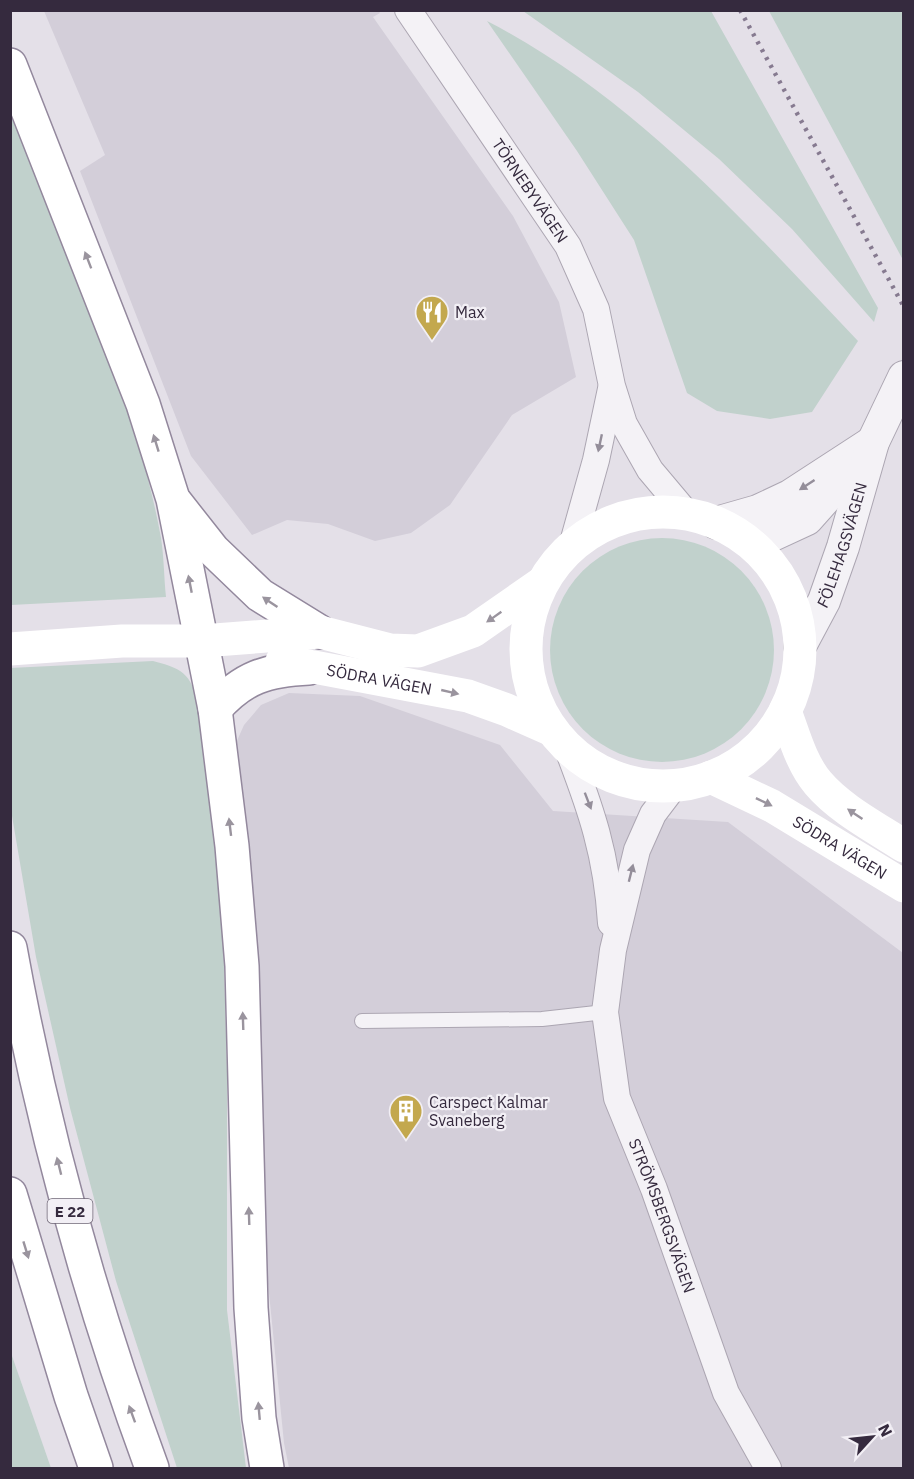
<svg xmlns="http://www.w3.org/2000/svg" width="914" height="1479" viewBox="0 0 914 1479" font-family="'IBM Plex Sans',sans-serif">
	<style>
		.built { fill: #d3ced9 }
		.green { fill: #c1d1cc }
		.lines { fill: none; stroke-linecap: round; stroke-linejoin: round }
		.service-casing { stroke: #aca6b2; stroke-width: 16 }
		.minor-casing { stroke: #aca6b2; stroke-width: 28 }
		.tertiary-casing { stroke: #aca6b2; stroke-width: 34 }
		.motorway-casing { stroke: #93889d; stroke-width: 36 }
		.service { stroke: #f4f2f6; stroke-width: 14 }
		.minor { stroke: #f4f2f6; stroke-width: 26 }
		.tertiary { stroke: #f4f2f6; stroke-width: 32 }
		.secondary { stroke: #fff; stroke-width: 33 }
		.motorway { stroke: #fff; stroke-width: 33 }
		.rail { stroke: #867a90; stroke-width: 4.5; stroke-dasharray: 3 6; stroke-linecap: butt }
		.oneway { fill: #9a949e }
		.oneway2 { fill: #948e9a }
		.labels { text-anchor: middle; dominant-baseline: central; stroke-width: 4.5; stroke-linejoin: round; paint-order: stroke }
		.shield { fill: #f2eff5; stroke: #6e6575; stroke-width: 1.5 }
		.shield-label { font-size: 15px; font-weight: bold; fill: #352a3e }
		.street-label { font-size: 16px; fill: #352a3e; stroke: #f2eff5 }
		.poi-label { font-size: 16px; fill: #352a3e; stroke: #f2eff5; text-anchor: start }
	</style>
	<rect width="100%" height="100%" fill="#e4e0e8"/>
	<g class="built">
		<polygon points="44,11 379,11 380,13 373,17 513,216 559,302 576,377 512,415 450,505 411,533 375,541 328,524 287,520 252,535 191,456 80,171 105,155"/>
		<polygon points="289,693 360,696 500,745 553,811 728,822 903,953 903,1468 289,1468 284,1443 262,1223 246,858 236,743 244,725 261,705"/>
	</g>
	<g class="green">
		<polygon points="523,11 711,11 878,308 874,322 792,229 719,159 638,92"/>
		<polygon points="769,11 903,11 903,260"/>
		<path d="M 487,21 C 634,97 745,222 858,341 L 812,412 L 770,419 L 717,411 L 687,393 L 634,240 L 577,151 Z"/>
		<path d="M 10,114 C 67,252 134,390 161,538 C 164,557 164,578 166,597 L 11,605 Z"/>
		<circle cx="662" cy="650" r="112"/>
		<path d="M 153,661 C 189,670 189,676 202,710 L 222,896 L 227,1071 L 227,1310 L 246,1468 L 177,1468 L 116,1281 L 70,1108 L 36,957 L 11,810 L 10,668 Z"/>
		<polygon points="10,1353 11,1353 51,1468 11,1468"/>
	</g>
	<g class="lines">
		<defs>
			<polyline id="service" points="362,1021 542,1019 605,1012"/>
			<g id="minor">
				<path id="s1" d="M 408,10 L 568,246 L 596,309 L 612,386 L 624,424 L 650,470 L 687,514"/>
				<polyline points="572,546 596,460 611,389"/>
				<path d="M 567,747 C 591,809 607,855 611,923"/>
				<path id="s2" d="M 675,785 L 653,814 L 637,850 L 613,950 L 605,1012 L 617,1098 L 654,1189 L 726,1393 L 768,1468"/>
			</g>
			<g id="tertiary">
				<polyline points="716,523 758,511 790,496 873,442"/>
				<polyline points="753,544 807,519 854,466"/>
				<path id="s3" d="M 800,646 L 824,601 L 843,547 L 873,442 L 904,377"/>
			</g>
			<g id="motorway">
				<polyline points="10,65 143,404 173,499 215,709 232,846 242,966 251,1308 259,1418 267,1468"/>
				<polyline points="176,503 213,550 260,595 320,632"/>
				<path d="M 215,709 C 243,677 267,670 309,668"/>
				<path d="M 10,948 C 42,1125 90,1300 152,1468"/>
				<polyline points="10,1194 71,1396 96,1468"/>
			</g>
		</defs>
		<use href="#service" class="service-casing"/>
		<use href="#minor" class="minor-casing"/>
		<use href="#tertiary" class="tertiary-casing"/>
		<use href="#motorway" class="motorway-casing"/>
		<use href="#service" class="service"/>
		<use href="#minor" class="minor"/>
		<use href="#tertiary" class="tertiary"/>
		<g class="secondary">
			<circle cx="663" cy="649" r="137"/>
			<polyline points="10,649 122,641 202,641 320,632 390,650 418,651 473,631 542,583"/>
			<path id="s4" d="M 282,661 L 468,696 L 507,710 L 552,730"/>
			<path d="M 785,711 C 794,735 801,763 818,783 C 840,809 875,827 904,846"/>
			<path id="s5" d="M 711,777 L 772,806 L 904,886"/>
		</g>
		<use href="#motorway" class="motorway"/>
		<polyline class="rail" points="740,10 904,307"/>
	</g>
	<defs><path id="oneway-solid" d="M-6-.8H1V-3.2L6.5 0L1 3.2V.8H-6Z" transform="scale(1.5)"/></defs>
	<g class="oneway">
		<use href="#oneway-solid" transform="translate(88 260) rotate(-111)"/>
		<use href="#oneway-solid" transform="translate(156 443) rotate(-107)"/>
		<use href="#oneway-solid" transform="translate(190 584) rotate(-101)"/>
		<use href="#oneway-solid" transform="translate(270 602) rotate(-146)"/>
		<use href="#oneway-solid" transform="translate(494 617) rotate(145)"/>
		<use href="#oneway-solid" transform="translate(450 692) rotate(13)"/>
		<use href="#oneway-solid" transform="translate(764 802) rotate(26)"/>
		<use href="#oneway-solid" transform="translate(855 814) rotate(-146)"/>
		<use href="#oneway-solid" transform="translate(230 827) rotate(-97)"/>
		<use href="#oneway-solid" transform="translate(243 1021) rotate(-92)"/>
		<use href="#oneway-solid" transform="translate(59 1166) rotate(-104)"/>
		<use href="#oneway-solid" transform="translate(249 1216) rotate(-92)"/>
		<use href="#oneway-solid" transform="translate(26 1250) rotate(73)"/>
		<use href="#oneway-solid" transform="translate(259 1411) rotate(-95)"/>
		<use href="#oneway-solid" transform="translate(132 1414) rotate(-110)"/>
	</g>
	<g class="oneway2">
		<use href="#oneway-solid" transform="translate(600 443) rotate(102)"/>
		<use href="#oneway-solid" transform="translate(807 485) rotate(147)"/>
		<use href="#oneway-solid" transform="translate(588 801) rotate(69)"/>
		<use href="#oneway-solid" transform="translate(631 873) rotate(-76)"/>
	</g>
	<defs>
		<symbol id="restaurant-pin" viewBox="-11 -11 22 30"><path d="M0 17L-7.5 6A9.5 9.5 0 1 1 7.5 6Z" fill="#c3a84e" stroke="#f2eff5"/><path d="M-5-6h1v4h1v-4h1v4h1v-4h1v5L-1.5 .5V6h-2V.5L-5-1ZM5-6V6H3V1.5H1.5Q1.5-4 5-6Z" fill="#fff"/></symbol>
		<symbol id="building-pin" viewBox="-11 -11 22 30"><path d="M0 17L-7.5 6A9.5 9.5 0 1 1 7.5 6Z" fill="#c3a84e" stroke="#f2eff5"/><path d="M-4-6H4V6H1V3H-1V6H-4ZM-2.5-4.3h1.7v1.8h-1.7ZM.8-4.3h1.7v1.8H.8ZM-2.5-1h1.7V.8h-1.7ZM.8-1h1.7V.8H.8Z" fill="#fff"/></symbol>
	</defs>
	<g fill-rule="evenodd">
		<use href="#restaurant-pin" x="413" y="293" width="38" height="52"/>
		<use href="#building-pin" x="387" y="1092" width="38" height="52"/>
	</g>
	<g class="labels">
		<rect class="shield" x="47.5" y="1199" width="45" height="24" rx="4.5"/>
		<g class="shield-label">
			<text x="70" y="1211">E 22</text>
		</g>
		<g class="street-label">
			<text stroke="none"><textPath href="#s1" startOffset="218">TÖRNEBYVÄGEN</textPath></text>
			<text stroke="none"><textPath href="#s3" startOffset="110">FÖLEHAGSVÄGEN</textPath></text>
			<text stroke="none"><textPath href="#s4" startOffset="99">SÖDRA VÄGEN</textPath></text>
			<text stroke="none"><textPath href="#s5" startOffset="147">SÖDRA VÄGEN</textPath></text>
			<text stroke="none"><textPath href="#s2" startOffset="454">STRÖMSBERGSVÄGEN</textPath></text>
		</g>
		<g class="poi-label">
			<text x="455" y="312">Max</text>
			<text x="429" y="1102">Carspect Kalmar<tspan x="429" dy="18">Svaneberg</tspan></text>
		</g>
	</g>
	<rect width="914" height="1479" fill="none" stroke="#352a3e" stroke-width="24"/>
	<g transform="translate(872 1437) rotate(63)" stroke="#f2eff5" stroke-width="4.5" paint-order="stroke">
	<path d="M0-4.5L10 22L0 15L-10 22Z" fill="#352a3e"/>
	<text y="-9" font-size="16" font-weight="bold" text-anchor="middle" fill="#352a3e">N</text>
	</g>
</svg>
